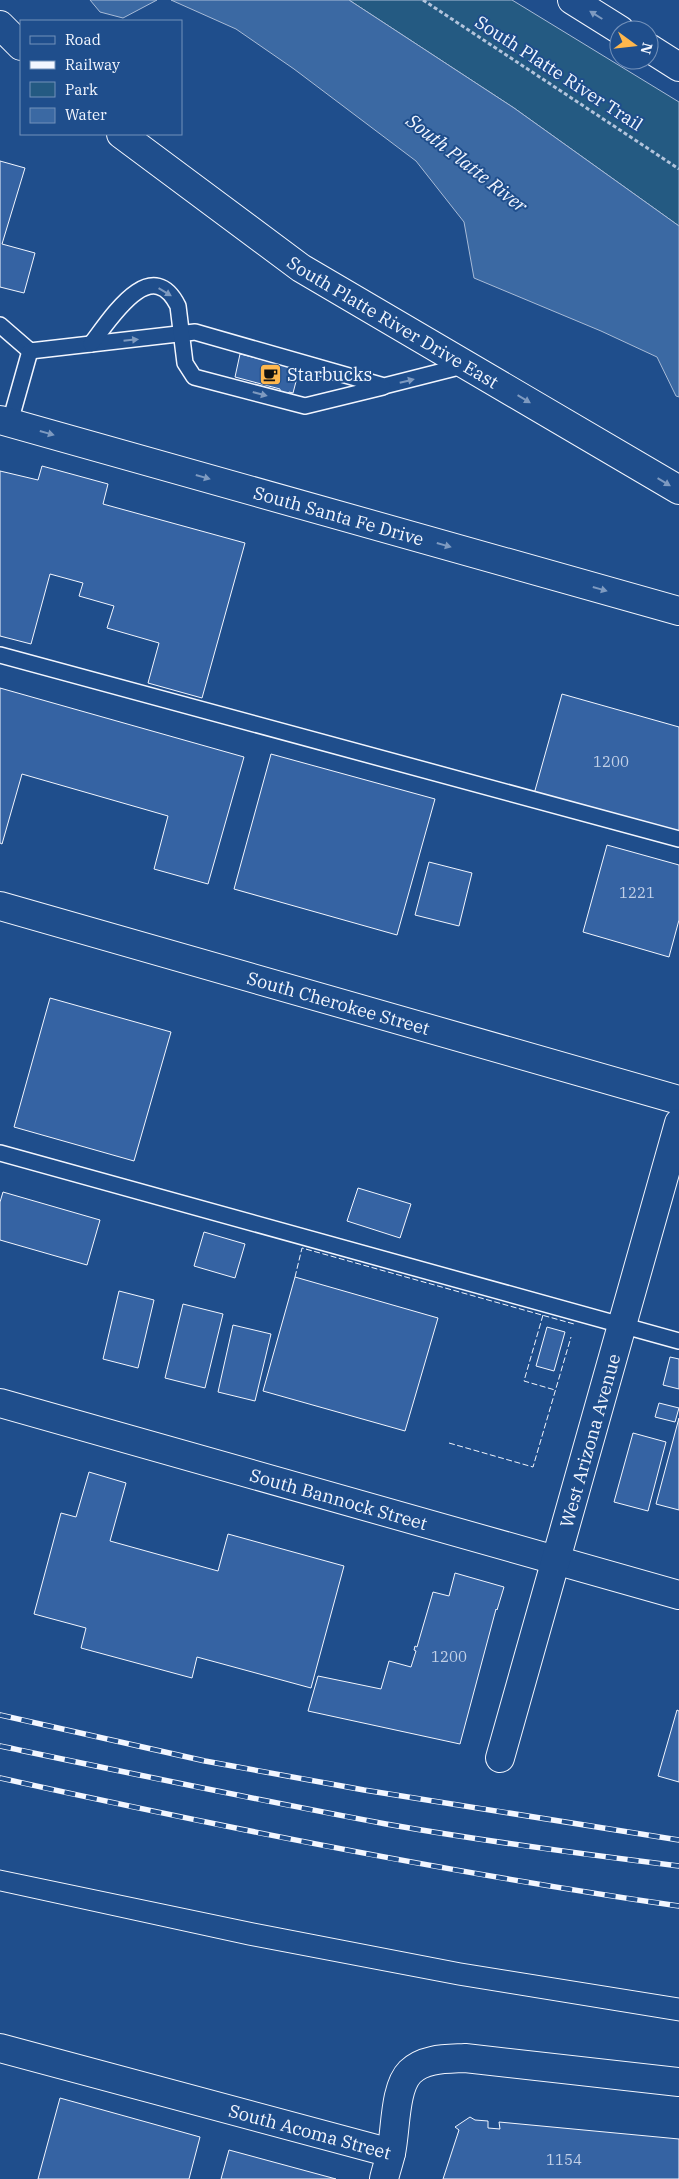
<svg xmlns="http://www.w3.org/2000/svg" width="679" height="2179" viewBox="0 0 679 2179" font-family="'IBM Plex Serif',serif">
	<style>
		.green { fill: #245a82; stroke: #a8bbd7 }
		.water { fill: #3b69a3; stroke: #a8bbd7 }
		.building { fill: #3563a3; stroke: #f2f6ff }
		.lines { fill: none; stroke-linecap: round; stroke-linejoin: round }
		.lane-casing { stroke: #f2f6ff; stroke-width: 18 }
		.street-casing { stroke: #f2f6ff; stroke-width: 30 }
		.highway-casing { stroke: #f2f6ff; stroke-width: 30 }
		.path { stroke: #b3c4dc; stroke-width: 3; stroke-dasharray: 4 2.5; stroke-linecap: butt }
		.lane { stroke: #1f4e8c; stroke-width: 15 }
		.street { stroke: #1f4e8c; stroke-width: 28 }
		.highway { stroke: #1f4e8c; stroke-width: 28 }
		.tram { stroke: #f2f6ff; stroke-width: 1 }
		.rail-casing { stroke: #f2f6ff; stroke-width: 5.5 }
		.rail { stroke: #1f4e8c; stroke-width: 4; stroke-dasharray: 11; stroke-linecap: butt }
		.fence { stroke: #f2f6ff; stroke-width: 1; stroke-dasharray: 6 2.5; stroke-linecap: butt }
		.oneway { fill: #7e9ac0 }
		.labels { text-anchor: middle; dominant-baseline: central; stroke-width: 4; stroke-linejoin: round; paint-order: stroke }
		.number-label { font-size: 15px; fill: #c3d1e8 }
		.street-label { font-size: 18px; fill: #f2f6ff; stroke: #1f4e8c }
		.poi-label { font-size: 18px; fill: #f2f6ff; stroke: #1f4e8c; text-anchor: start }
		.water-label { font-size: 19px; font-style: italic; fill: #f2f6ff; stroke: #1f4e8c }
	</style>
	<rect width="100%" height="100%" fill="#1f4e8c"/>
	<polygon class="green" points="349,0 512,0 679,102 679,226 514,108"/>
	<g class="water">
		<polygon points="90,0 157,0 123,18 100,12"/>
		<polygon points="171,0 349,0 514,108 679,226 679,397 676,396 657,357 601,331 474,278 464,222 416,161 294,69 236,29"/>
	</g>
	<g class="building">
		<polygon points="0,161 25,168 2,244 35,253 24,293 0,287"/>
		<polygon points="240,354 295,368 299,370 293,393 289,392 288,394 280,392 280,389 235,377"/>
		<polygon points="42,466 108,484 103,504 245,543 202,698 148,683 159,643 107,628 114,606 79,596 83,583 50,574 31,644 0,636 0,471 38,480"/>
		<polygon points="0,688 244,757 208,884 154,869 168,816 22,774 2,844 0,843"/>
		<polygon points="562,694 679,727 679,835 534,794"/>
		<polygon points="271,754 435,799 397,935 234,889"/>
		<polygon points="607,845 679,865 679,920 669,957 583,932"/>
		<polygon points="429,862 472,873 459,926 415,915"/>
		<polygon points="50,998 171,1032 134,1161 14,1127"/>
		<polygon points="358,1188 411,1204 400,1238 347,1221"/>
		<polygon points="3,1192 100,1220 87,1265 0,1240 0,1202"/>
		<polygon points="204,1232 245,1244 235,1278 194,1266"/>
		<polygon points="295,1277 438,1318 405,1431 263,1391"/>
		<polygon points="119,1291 154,1300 138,1368 103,1359"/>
		<polygon points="183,1304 223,1314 205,1388 165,1378"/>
		<polygon points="233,1325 271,1334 255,1401 218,1392"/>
		<polygon points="547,1327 565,1332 554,1371 536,1366"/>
		<polygon points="670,1357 679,1359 679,1389 663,1385"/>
		<polygon points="659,1403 679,1408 675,1422 655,1417"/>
		<polygon points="679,1418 679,1510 656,1504"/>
		<polygon points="633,1433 666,1442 648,1511 614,1502"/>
		<polygon points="89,1472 126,1483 110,1541 218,1571 228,1534 344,1566 311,1688 197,1657 192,1678 81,1648 86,1628 34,1614 61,1513 76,1517"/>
		<polygon points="455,1573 504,1587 497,1610 496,1609 460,1744 308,1711 318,1676 381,1689 389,1661 411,1667 416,1651 414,1650 415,1646 417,1647 433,1592 449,1596"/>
		<polygon points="677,1710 679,1711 679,1782 658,1776"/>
		<polygon points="60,2098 200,2137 189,2179 38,2179"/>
		<polygon points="470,2117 475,2120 488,2121 488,2128 500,2129 499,2122 679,2139 679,2179 443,2179 459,2130 455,2127"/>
		<polygon points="229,2150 336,2179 221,2179"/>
	</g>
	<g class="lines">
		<defs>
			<g id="lane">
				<polyline points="0,325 30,351 195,332 384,386 467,365"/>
				<path d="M 91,344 C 109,321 151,252 178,306 L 185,363 L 194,377 L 305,406 L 383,387"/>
				<polyline points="10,422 30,351"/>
				<polyline points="0,655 679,839"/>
				<polyline points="0,1153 679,1341"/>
			</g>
			<g id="street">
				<polyline points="0,25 21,46"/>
				<path id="s1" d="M 121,134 L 301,268 L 679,490"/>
				<path id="s2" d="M 0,906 L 679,1100"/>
				<path id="s3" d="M 0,1403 L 679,1595"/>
				<path id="s4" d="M 500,1758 L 679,1123"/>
				<path id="s5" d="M 0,2048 L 391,2153"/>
				<path d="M 384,2179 C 386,2170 389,2162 391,2153 C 396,2131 394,2088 410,2072 C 424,2058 447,2059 465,2058 L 679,2082"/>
			</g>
			<g id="highway">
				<polyline points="572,0 620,30"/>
				<polyline points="649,48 679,67"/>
				<path id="s6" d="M 0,420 L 679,611"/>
			</g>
		</defs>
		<use href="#lane" class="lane-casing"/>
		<use href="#street" class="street-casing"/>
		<use href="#highway" class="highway-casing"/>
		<polyline class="path" points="423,0 679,169"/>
		<use href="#lane" class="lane"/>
		<use href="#street" class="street"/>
		<use href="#highway" class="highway"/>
		<g class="tram">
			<polyline points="0,1870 254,1923 461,1963 679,1998"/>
			<polyline points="0,1891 248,1945 458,1985 679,2021"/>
		</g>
		<defs>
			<g id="rail">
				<polyline points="0,1715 205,1761 364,1790 679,1840"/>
				<path d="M 0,1746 C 129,1773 257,1800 386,1824 C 483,1841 581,1854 679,1866"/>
				<path d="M 0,1778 C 225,1828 451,1873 679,1906"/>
			</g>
		</defs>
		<use href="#rail" class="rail-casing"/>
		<use href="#rail" class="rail"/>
		<g class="fence">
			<polyline points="295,1277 302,1248 574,1324"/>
			<polyline points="543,1315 524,1381 555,1390"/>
			<polyline points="449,1443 533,1467 571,1337"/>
		</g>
	</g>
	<defs><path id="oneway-solid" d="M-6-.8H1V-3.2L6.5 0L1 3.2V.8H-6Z" transform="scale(1.25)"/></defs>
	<g class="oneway">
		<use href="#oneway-solid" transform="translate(596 15) rotate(-148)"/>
		<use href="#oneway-solid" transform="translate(165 292) rotate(31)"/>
		<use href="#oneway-solid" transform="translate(131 340) rotate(-6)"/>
		<use href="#oneway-solid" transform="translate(407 381) rotate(-14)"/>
		<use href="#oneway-solid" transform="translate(260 394) rotate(15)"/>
		<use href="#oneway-solid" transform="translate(524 399) rotate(31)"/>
		<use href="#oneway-solid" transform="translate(47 433) rotate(16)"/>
		<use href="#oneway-solid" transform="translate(203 477) rotate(16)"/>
		<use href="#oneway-solid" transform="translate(664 482) rotate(31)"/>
		<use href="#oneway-solid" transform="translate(444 545) rotate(16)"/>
		<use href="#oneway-solid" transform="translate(600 589) rotate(16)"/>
	</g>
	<defs>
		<symbol id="cafe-square" viewBox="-11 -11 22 22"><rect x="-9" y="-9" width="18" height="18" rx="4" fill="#ffb74d" stroke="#1f4e8c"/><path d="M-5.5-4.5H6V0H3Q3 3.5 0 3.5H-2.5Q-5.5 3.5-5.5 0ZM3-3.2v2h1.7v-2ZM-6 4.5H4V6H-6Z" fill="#111"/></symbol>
	</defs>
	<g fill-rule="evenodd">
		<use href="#cafe-square" x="258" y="362" width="25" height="25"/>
	</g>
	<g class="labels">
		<g class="number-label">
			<text x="611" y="761">1200</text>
			<text x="637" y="892">1221</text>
			<text x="449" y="1656">1200</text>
			<text x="564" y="2159">1154</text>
		</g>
		<g class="street-label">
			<text transform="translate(559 73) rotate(33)">South Platte River Trail</text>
			<text stroke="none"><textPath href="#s1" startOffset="331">South Platte River Drive East</textPath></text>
			<text stroke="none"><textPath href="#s6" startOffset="352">South Santa Fe Drive</textPath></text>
			<text stroke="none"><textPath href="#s2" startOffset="352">South Cherokee Street</textPath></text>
			<text stroke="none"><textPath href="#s4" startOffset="330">West Arizona Avenue</textPath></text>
			<text stroke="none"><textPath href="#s3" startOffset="352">South Bannock Street</textPath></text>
			<text stroke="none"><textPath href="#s5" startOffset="321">South Acoma Street</textPath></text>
		</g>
		<g class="poi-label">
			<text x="287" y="374">Starbucks</text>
		</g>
		<g class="water-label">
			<text transform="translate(467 163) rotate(38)">South Platte River</text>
		</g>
	</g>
	<rect x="20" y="20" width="162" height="115" fill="#1f4e8c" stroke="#7391ba"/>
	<rect x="30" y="36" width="25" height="8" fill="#1f4e8c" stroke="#7391ba"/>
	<text x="65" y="45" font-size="15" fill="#f2f6ff">Road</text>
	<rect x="30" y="61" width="25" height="8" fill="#f2f6ff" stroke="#7391ba"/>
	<text x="65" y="70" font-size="15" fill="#f2f6ff">Railway</text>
	<rect x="30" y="82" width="25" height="15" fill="#245a82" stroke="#7391ba"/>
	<text x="65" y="95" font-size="15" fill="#f2f6ff">Park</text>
	<rect x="30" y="108" width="25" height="15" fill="#3b69a3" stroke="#7391ba"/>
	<text x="65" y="120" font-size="15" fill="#f2f6ff">Water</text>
	<g transform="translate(634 45) rotate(105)"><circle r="24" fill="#1f4e8c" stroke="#7391ba"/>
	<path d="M0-4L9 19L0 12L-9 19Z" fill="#ffb74d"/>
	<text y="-8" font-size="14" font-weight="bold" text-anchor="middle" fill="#f2f6ff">N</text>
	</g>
</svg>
